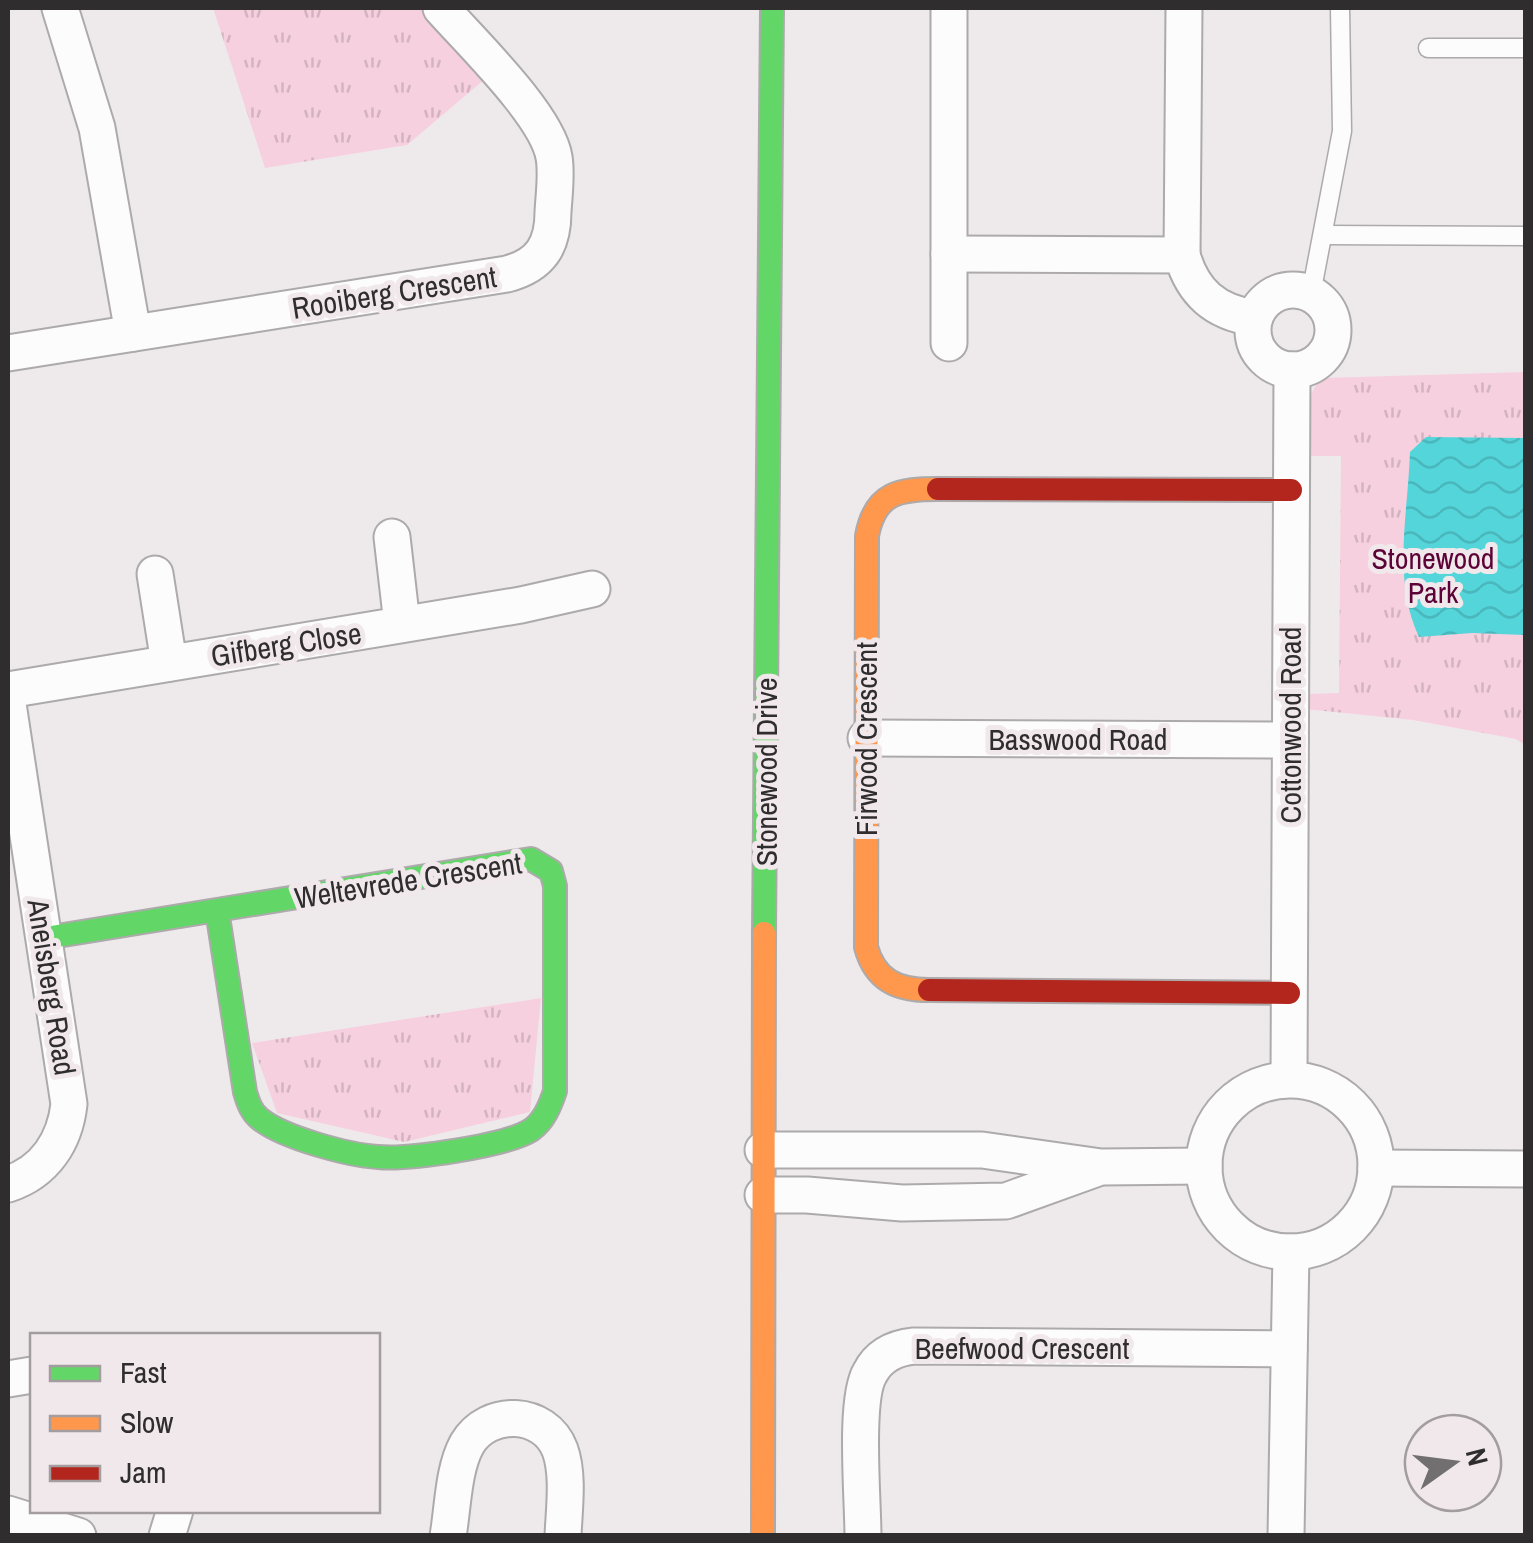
<svg xmlns="http://www.w3.org/2000/svg" width="1533" height="1543" viewBox="0 0 1533 1543" font-family="'Archivo Narrow',sans-serif">
	<style>
		.park { fill: url(#park-tufts) }
		.water { fill: url(#water-waves) }
		.lines { fill: none; stroke-linecap: round; stroke-linejoin: round }
		.lane-casing { stroke: #adaaab; stroke-width: 21 }
		.street-casing { stroke: #adaaab; stroke-width: 39 }
		.fast-casing { stroke: #adaaab; stroke-width: 26 }
		.slow-casing { stroke: #adaaab; stroke-width: 26 }
		.jam-casing { stroke: #adaaab; stroke-width: 26 }
		.lane { stroke: #fcfcfc; stroke-width: 18 }
		.street { stroke: #fcfcfc; stroke-width: 35 }
		.fast { stroke: #63d668; stroke-width: 22 }
		.slow { stroke: #ff974d; stroke-width: 22 }
		.jam { stroke: #b3261e; stroke-width: 22 }
		.labels { text-anchor: middle; dominant-baseline: central; stroke-width: 10; stroke-linejoin: round; paint-order: stroke }
		.street-label { font-size: 30px; fill: #302d2e; stroke: #f0e8eb }
		.park-label { font-size: 30px; fill: #5c0236; stroke: #f0e8eb }
	</style>
	<defs>
		<pattern id="park-tufts" width="24" height="20" patternUnits="userSpaceOnUse" patternTransform="scale(2.5)"><rect width="24" height="20" fill="#f7d0df"/><path d="M3 7l-1-3M5 7V3M7 7l1-3M15 17l-1-3M17 17v-4M19 17l1-3" fill="none" stroke="#d4b3c0"/></pattern>
		<pattern id="water-waves" width="16" height="10" patternUnits="userSpaceOnUse" patternTransform="scale(2.5)"><rect width="16" height="10" fill="#53d5da"/><path d="M0 5q4-4 8 0t8 0" fill="none" stroke="#49b7bb"/></pattern>
	</defs>
	<rect width="100%" height="100%" fill="#eeeaec"/>
	<g class="park">
		<polygon points="213,8 423,8 485,79 407,145 265,168"/>
		<path d="M 1525,372 L 1525,745 L 1516,739 L 1413,720 L 1305,709 L 1305,694 L 1339,693 L 1341,456 L 1306,456 C 1306,427 1300,399 1323,378 Z"/>
		<polygon points="541,998 530,1112 404,1142 277,1113 252,1043"/>
	</g>
	<path class="water" d="M 1426,437 L 1525,438 L 1525,635 L 1472,633 L 1419,637 C 1392,580 1408,514 1410,452 Z"/>
	<g class="lines">
		<defs>
			<g id="lane">
				<polyline points="1428,48 1526,48"/>
				<polyline points="1324,235 1526,236"/>
				<polyline points="1311,294 1342,131 1340,8"/>
			</g>
			<g id="street">
				<polyline points="60,8 97,128 133,333"/>
				<polyline points="949,8 949,343"/>
				<path d="M 949,254 L 1182,255 C 1193,293 1215,312 1254,318"/>
				<polyline points="1182,255 1184,8"/>
				<circle cx="1293" cy="330" r="40"/>
				<path d="M 8,353 L 507,274 C 541,265 553,245 553,212 C 554,194 557,174 554,157 C 547,115 471,42 441,8"/>
				<polyline points="392,537 402,624"/>
				<polyline points="155,574 169,663"/>
				<polyline points="8,690 521,605 592,589"/>
				<path d="M 8,704 L 69,1104 C 65,1141 45,1172 8,1184"/>
				<polyline points="866,738 1290,740"/>
				<polyline points="1289,1079 1292,370"/>
				<circle cx="1290" cy="1166" r="86"/>
				<polyline points="763,1150 982,1150 1101,1167 1204,1166"/>
				<polyline points="1376,1168 1526,1169"/>
				<polyline points="763,1195 807,1195 902,1203 1006,1201 1095,1169"/>
				<polyline points="8,1379 32,1375"/>
				<polyline points="8,1514 78,1536"/>
				<polyline points="167,1536 175,1510"/>
				<path d="M 448,1536 C 453,1508 453,1469 467,1444 C 488,1408 545,1410 560,1450 C 569,1475 564,1510 563,1536"/>
				<path d="M 863,1536 C 863,1500 854,1399 870,1373 C 879,1355 895,1348 914,1346 L 1289,1349"/>
				<polyline points="1286,1536 1291,1252"/>
			</g>
			<g id="fast">
				<polyline points="764,933 772,8"/>
				<path d="M 45,938 L 531,859 L 551,871 L 555,886 L 555,1091 C 550,1106 544,1121 531,1130 C 506,1146 408,1160 378,1157 C 348,1155 284,1138 260,1119 C 251,1112 248,1102 245,1092 L 217,910"/>
			</g>
			<g id="slow">
				<path d="M 929,990 C 897,990 875,980 866,947 L 867,536 C 875,492 900,489 938,489"/>
				<polyline points="763,1536 764,933"/>
			</g>
			<g id="jam">
				<polyline points="938,489 1291,490"/>
				<polyline points="929,990 1289,993"/>
			</g>
		</defs>
		<use href="#lane" class="lane-casing"/>
		<use href="#street" class="street-casing"/>
		<use href="#fast" class="fast-casing"/>
		<use href="#slow" class="slow-casing"/>
		<use href="#jam" class="jam-casing"/>
		<use href="#lane" class="lane"/>
		<use href="#street" class="street"/>
		<use href="#fast" class="fast"/>
		<use href="#slow" class="slow"/>
		<use href="#jam" class="jam"/>
	</g>
	<g class="labels">
		<g class="street-label">
			<text transform="translate(394 292) rotate(-9)">Rooiberg Crescent</text>
			<text transform="translate(286 644) rotate(-9)">Gifberg Close</text>
			<text transform="translate(1290 725) rotate(-90)">Cottonwood Road</text>
			<text transform="translate(866 739) rotate(-90)">Firwood Crescent</text>
			<text x="1078" y="739">Basswood Road</text>
			<text transform="translate(766 772) rotate(-90)">Stonewood Drive</text>
			<text transform="translate(408 880) rotate(-9)">Weltevrede Crescent</text>
			<text transform="translate(52 987) rotate(81)">Aneisberg Road</text>
			<text x="1022" y="1348">Beefwood Crescent</text>
		</g>
		<g class="park-label">
			<text x="1433" y="558">Stonewood<tspan x="1433" dy="34">Park</tspan></text>
		</g>
	</g>
	<rect width="1533" height="1543" fill="none" stroke="#302d2e" stroke-width="20"/>
	<rect x="30" y="1333" width="350" height="180" fill="#f0e8eb" stroke="#a39d9f" stroke-width="2.5"/>
	<rect x="50" y="1366" width="50" height="15" fill="#63d668" stroke="#a39d9f" stroke-width="2.5"/>
	<text x="120" y="1383" font-size="30" fill="#302d2e">Fast</text>
	<rect x="50" y="1416" width="50" height="15" fill="#ff974d" stroke="#a39d9f" stroke-width="2.5"/>
	<text x="120" y="1433" font-size="30" fill="#302d2e">Slow</text>
	<rect x="50" y="1466" width="50" height="15" fill="#b3261e" stroke="#a39d9f" stroke-width="2.5"/>
	<text x="120" y="1483" font-size="30" fill="#302d2e">Jam</text>
	<g transform="translate(1453 1463) rotate(76)"><circle r="48" fill="#f0e8eb" stroke="#a39d9f" stroke-width="2.5"/>
	<path d="M0-8L18 38L0 25L-18 38Z" fill="#726f70"/>
	<text y="-15" font-size="28" font-weight="bold" text-anchor="middle" fill="#302d2e">N</text>
	</g>
</svg>
